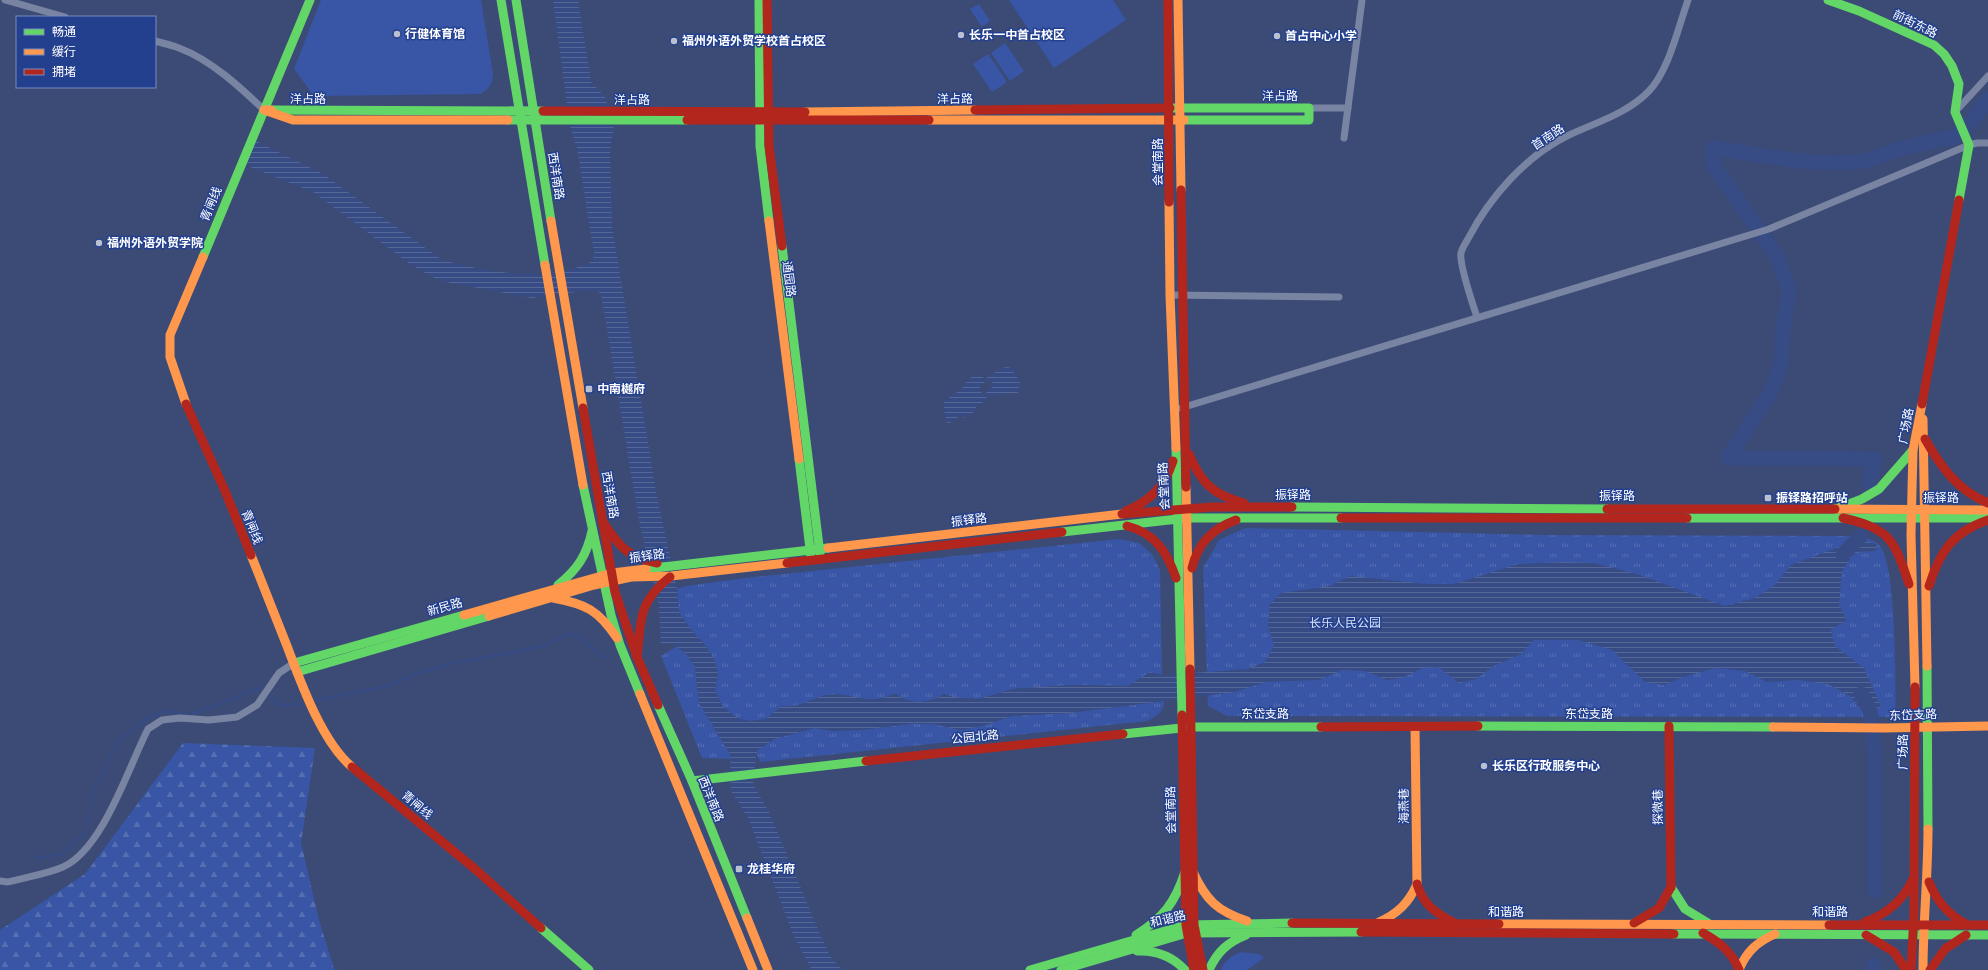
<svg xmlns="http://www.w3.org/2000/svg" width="1988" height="970" viewBox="0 0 1988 970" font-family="'Varela Round','Noto Sans SC',sans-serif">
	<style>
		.green { fill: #3856a5 }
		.forest { fill: url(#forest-firs) }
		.park { fill: url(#park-tufts) }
		.water { fill: url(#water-rules) }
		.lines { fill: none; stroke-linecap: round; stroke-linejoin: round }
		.stream { stroke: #374c85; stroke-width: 2.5 }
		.river { stroke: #374c85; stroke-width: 15 }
		.street { stroke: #7884a1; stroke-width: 7 }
		.fast { stroke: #63d668; stroke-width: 9 }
		.slow { stroke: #ff974d; stroke-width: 9 }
		.jam { stroke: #b3261e; stroke-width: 9 }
		.poi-dot { fill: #bbc0cf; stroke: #23408f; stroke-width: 1.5 }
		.labels { text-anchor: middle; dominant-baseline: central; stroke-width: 3; stroke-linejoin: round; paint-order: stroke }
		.street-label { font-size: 12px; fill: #fff; stroke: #23408f }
		.poi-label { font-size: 12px; font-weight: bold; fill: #fff; stroke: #23408f; text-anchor: start }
		.park-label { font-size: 12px; fill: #d8e1f9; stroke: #23408f }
	</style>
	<defs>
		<pattern id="forest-firs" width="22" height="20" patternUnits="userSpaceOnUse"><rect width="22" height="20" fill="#3856a5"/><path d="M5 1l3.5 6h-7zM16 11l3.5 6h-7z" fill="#566fb2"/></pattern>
		<pattern id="park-tufts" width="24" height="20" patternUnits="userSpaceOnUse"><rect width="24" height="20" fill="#3856a5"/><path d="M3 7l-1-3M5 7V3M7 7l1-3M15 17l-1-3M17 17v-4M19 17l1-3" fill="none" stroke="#566fb2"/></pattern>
		<pattern id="water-rules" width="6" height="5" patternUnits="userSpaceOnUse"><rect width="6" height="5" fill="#374c85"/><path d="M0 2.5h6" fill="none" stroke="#556797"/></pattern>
	</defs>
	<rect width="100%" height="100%" fill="#3c4b76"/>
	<g class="green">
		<path d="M 321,0 L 481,0 L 493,74 C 492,85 489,89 480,94 L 314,96 L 294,69 Z"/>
		<polygon points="1009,0 1113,0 1126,20 1054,68"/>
		<polygon points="979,4 990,21 982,27 970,9"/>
		<polygon points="1005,43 1024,71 1010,81 991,53"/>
		<polygon points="988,54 1007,82 992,92 973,64"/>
		<path d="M 1241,952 L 1259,954 L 1264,958 L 1247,970 L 1221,970 C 1225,960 1231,956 1241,952 Z"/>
	</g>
	<polygon class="forest" points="183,743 315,748 301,843 319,920 334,969 338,970 0,970 0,930 85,874"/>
	<g class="park">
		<path d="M 1245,528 L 1546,535 L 1861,536 C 1868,538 1875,541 1880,546 C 1897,568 1895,685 1896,717 L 1227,716 L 1208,706 L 1203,568 L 1219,540 Z"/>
		<path d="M 1119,539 L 1139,543 L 1152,554 L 1160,570 L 1162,675 L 1150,672 L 1128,686 L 1072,685 L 1013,689 L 979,699 L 953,697 L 944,694 C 929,704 910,705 896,694 C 890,695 884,698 878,699 C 861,701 845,692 828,695 C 810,698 801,709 781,706 L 767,719 L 751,721 L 739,719 L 723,707 L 715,690 L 718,674 L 714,659 L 702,641 L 685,653 L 695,667 L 699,703 L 730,754 L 730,759 L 702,758 L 661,656 L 695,635 L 679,613 L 677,589 L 686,586 L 745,578 Z"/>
		<path d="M 1164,701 C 1165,711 1156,717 1147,721 L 760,762 L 756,751 L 774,739 L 815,728 L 832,731 L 860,730 L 910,724 L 933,724 L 961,730 L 986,725 L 1011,716 L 1069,713 Z"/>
	</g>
	<g class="water">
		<path d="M 553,0 L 578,0 L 591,82 L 605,97 L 614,125 L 610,150 L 612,226 L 657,497 L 677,589 L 679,613 L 693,632 L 702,641 L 714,659 L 718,674 L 715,690 L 723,707 L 739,719 L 751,721 L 766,719 L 781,706 C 801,709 810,698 828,695 C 845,692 861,701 878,699 C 884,698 890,695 896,694 C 910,705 929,704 944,694 L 953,697 L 979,699 L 1013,689 L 1072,685 L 1128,686 L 1150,672 L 1162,675 L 1248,669 L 1265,662 L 1274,646 L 1268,626 L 1270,604 L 1281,593 L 1330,586 L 1350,576 L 1427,584 L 1454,584 L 1518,564 L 1564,562 L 1594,563 L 1637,574 L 1725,606 L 1755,598 L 1775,585 L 1791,565 L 1857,540 L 1877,544 L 1876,551 L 1860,552 L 1853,555 L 1842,571 L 1839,605 L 1847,620 L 1831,630 L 1835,646 L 1864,668 L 1881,707 L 1864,714 L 1850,696 L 1828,684 L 1797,680 L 1767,682 L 1745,671 L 1716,668 L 1683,677 L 1664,685 L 1645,682 L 1612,650 L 1578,640 L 1534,640 L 1521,654 L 1492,667 L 1476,679 L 1459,683 L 1438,667 L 1423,668 L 1402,678 L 1387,680 L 1365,671 L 1342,670 L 1319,680 L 1266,682 L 1235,692 L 1069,713 L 1011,716 L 986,725 L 961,730 L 933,724 L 910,724 L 860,730 L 832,731 L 815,728 L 774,739 L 757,751 L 753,784 L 769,812 L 820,934 L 830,956 L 842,970 L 812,970 L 795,939 L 748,818 L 731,791 L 730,754 L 699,703 L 695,667 L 685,653 L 672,643 L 661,645 L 659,607 L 639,521 L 601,293 L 590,290 L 531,298 L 446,282 L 432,277 L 410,264 L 313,192 L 245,165 L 256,141 L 323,174 L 442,260 C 489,272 548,284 593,261 L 594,253 L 577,148 L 570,126 Z"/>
		<polygon points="1007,367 1015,369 1014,373 1020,381 1018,393 1000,394 991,397 986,393 988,389 993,387 994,384 990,380 987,381 987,377 1003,368"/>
		<path d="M 976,375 L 983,377 L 985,382 L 981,385 L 979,390 L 988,399 L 976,407 L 975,411 L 964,418 L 961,415 L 953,422 L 947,423 C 941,395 942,405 961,389 C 967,383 967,378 976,375 Z"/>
	</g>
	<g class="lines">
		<g class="stream">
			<polyline points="271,696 279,705 304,704"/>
			<polyline points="318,700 387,686 419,673 453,663 515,652 546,645 568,634 580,637 602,657 609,656"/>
			<polyline points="37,858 62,854 82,836 89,819 94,790 118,742 146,719 164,711 190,715 265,686"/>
		</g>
		<g class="river">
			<polyline points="1869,482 1875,459 1728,458 1770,393 1781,365 1783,328 1789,291 1778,258 1714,166 1713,148 1800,161 1835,163 1865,161 1899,149 1941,139 1953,138 1973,120 1988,99"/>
			<polyline points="1843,554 1861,536"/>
			<polyline points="1861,694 1870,710 1875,754 1875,891"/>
			<polyline points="1874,970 1874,965"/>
		</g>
		<g class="street">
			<polyline points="5,0 65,17"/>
			<path d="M 155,41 C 163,43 171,45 179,48 C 211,60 240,87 264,110"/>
			<polyline points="1309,108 1348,108"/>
			<polyline points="1955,112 1988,76"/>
			<polyline points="1344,138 1362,0"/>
			<polyline points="1170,295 1339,297"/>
			<path d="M 1477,317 C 1473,305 1459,264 1461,253 C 1462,248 1467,241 1469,237 C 1490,197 1526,156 1567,136 C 1594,123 1627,114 1649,91 C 1669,70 1678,28 1688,0"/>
			<polyline points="1181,408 1769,229 1969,145 1977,143 1988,143"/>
			<path d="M 0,881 L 8,882 C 26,877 47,874 63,867 C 103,849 128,768 148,729 L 162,720 L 180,718 L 209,720 L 237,717 L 257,705 L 279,673 L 294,663"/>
		</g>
		<g class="fast">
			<polyline points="501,0 545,265"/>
			<polyline points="516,0 551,221"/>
			<polyline points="759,0 760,146 769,221"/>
			<polyline points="1828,0 1859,11 1934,45 1944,54 1952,66 1959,84 1955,112 1969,145 1959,200"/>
			<polyline points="1170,108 1309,108 1309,120 1184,120"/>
			<polyline points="271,110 543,111"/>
			<polyline points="508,120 687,120"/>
			<polyline points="782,246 820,554"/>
			<polyline points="203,257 310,0"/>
			<polyline points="1176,448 1182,715"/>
			<polyline points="799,459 811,557"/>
			<polyline points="583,485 611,615 620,645 640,694"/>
			<polyline points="1292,507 1607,509"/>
			<polyline points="1836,509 1862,499 1879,489 1913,450"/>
			<polyline points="1687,518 1988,518"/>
			<polyline points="1062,532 1187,518 1341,518"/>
			<polyline points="646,569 828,548"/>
			<path d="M 558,585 C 577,570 587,555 592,531"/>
			<polyline points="294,663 464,615"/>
			<polyline points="1927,666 1928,829"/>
			<polyline points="297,672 489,616"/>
			<polyline points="658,705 692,781 747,918"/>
			<polyline points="1478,726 1773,727"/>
			<polyline points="1123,734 1191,727 1321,727"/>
			<polyline points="692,781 866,761"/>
			<polyline points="1671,887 1685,909 1708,923"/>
			<polyline points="541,928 589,970"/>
			<polyline points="1674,934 1988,935"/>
			<path d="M 1136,935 C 1163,918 1175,903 1185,872"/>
			<path d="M 1137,951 C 1156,950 1172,956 1185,970"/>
			<polyline points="1030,970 1186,925 1292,923"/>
			<polyline points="1061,970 1187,933 1361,932"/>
			<path d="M 1209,970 C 1217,952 1228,942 1246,935"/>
		</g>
		<g class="slow">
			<polyline points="1178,0 1181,190"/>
			<polyline points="271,110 264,110 293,120 508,120"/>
			<polyline points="805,112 975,110"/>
			<polyline points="929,120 1184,120"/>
			<polyline points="1169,202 1170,295 1176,448"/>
			<polyline points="551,221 583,408"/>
			<polyline points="769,221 799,459"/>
			<polyline points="545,265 583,485"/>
			<polyline points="186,404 170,357 170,335 203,257"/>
			<polyline points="1923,419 1927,666"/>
			<polyline points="1186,487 1190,669"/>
			<polyline points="1835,509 1988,510"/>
			<polyline points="828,548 1122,514"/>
			<path d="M 251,555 C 263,586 275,616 287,646 C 301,683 322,742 352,767"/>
			<path d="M 553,598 C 586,604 598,610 617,638"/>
			<polyline points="464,615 612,573 646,569"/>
			<polyline points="489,616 594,585 631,577 671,576 787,563"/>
			<polyline points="1915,687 1911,535 1912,490 1913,450 1922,404"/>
			<polyline points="640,694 753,970"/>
			<polyline points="1415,727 1417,884"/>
			<polyline points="1773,727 1884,728 1988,726"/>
			<path d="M 1193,872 C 1206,900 1217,911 1247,921"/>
			<polyline points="747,918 768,970"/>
			<path d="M 1379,922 C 1397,914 1409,903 1417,884"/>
			<polyline points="1499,924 1829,925"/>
			<path d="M 1739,970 C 1746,952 1757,942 1775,934"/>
			<path d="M 1923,970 C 1923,923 1928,876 1928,829"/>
		</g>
		<g class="jam">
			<polyline points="767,0 769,146 782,246"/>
			<polyline points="1168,0 1169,202"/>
			<polyline points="975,110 1170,108"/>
			<polyline points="543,111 805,112"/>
			<polyline points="687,120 929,120"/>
			<polyline points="1181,190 1186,487"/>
			<polyline points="186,404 225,491 251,555"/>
			<polyline points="1922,404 1959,200"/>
			<polyline points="583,408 615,592 637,657 658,705"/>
			<path d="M 1925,439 C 1941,467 1957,490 1988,503"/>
			<path d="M 1189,454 C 1201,483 1213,495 1244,503"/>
			<polyline points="1607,509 1835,509"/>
			<path d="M 1126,511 C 1150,501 1165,486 1173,461"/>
			<polyline points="1122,514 1212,507 1292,507"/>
			<polyline points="1341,518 1687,518"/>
			<path d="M 1843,518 C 1891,529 1894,540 1909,584"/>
			<path d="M 603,522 C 619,546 627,557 657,563"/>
			<path d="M 1127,526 C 1155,533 1167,552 1176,578"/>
			<polyline points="787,563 1062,532"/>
			<path d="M 1192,568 C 1198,543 1212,529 1236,520"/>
			<path d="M 1929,586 C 1940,551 1953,532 1988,520"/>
			<path d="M 637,657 C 641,620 638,602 670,577"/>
			<polyline points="1190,669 1194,925 1203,970"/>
			<polyline points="1182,715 1186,925 1194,970"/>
			<polyline points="1669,726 1671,887"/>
			<polyline points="1321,727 1478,726"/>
			<polyline points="866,761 1123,734"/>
			<polyline points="352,767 475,869 541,928"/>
			<path d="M 1929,882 C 1937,901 1947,914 1966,924"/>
			<path d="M 1417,884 C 1423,904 1435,913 1453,922"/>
			<path d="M 1865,922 C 1887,914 1903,901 1913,879"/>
			<polyline points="1292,923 1499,924"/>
			<polyline points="1634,923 1659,908 1671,887"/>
			<polyline points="1829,925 1988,925"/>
			<polyline points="1361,932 1674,934"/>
			<path d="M 1703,933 C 1719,942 1732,952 1739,970"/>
			<polyline points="1866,935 1894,952 1906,970"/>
			<polyline points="1911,970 1914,915 1915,687"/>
			<polyline points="1930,970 1945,949 1966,935"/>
		</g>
	</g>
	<g class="poi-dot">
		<circle cx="397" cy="34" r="4"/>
		<circle cx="961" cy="35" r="4"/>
		<circle cx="1277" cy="36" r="4"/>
		<circle cx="674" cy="41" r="4"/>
		<circle cx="99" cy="243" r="4"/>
		<rect x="585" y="385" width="8" height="8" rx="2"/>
		<rect x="1764" y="494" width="8" height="8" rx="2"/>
		<circle cx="1484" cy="766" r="4"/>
		<rect x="735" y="865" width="8" height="8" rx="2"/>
	</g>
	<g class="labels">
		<g class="street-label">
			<text transform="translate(1915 24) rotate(26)">前街东路</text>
			<text x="1280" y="96">洋占路</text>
			<text x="308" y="99">洋占路</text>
			<text transform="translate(955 99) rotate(-1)">洋占路</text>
			<text x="632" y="100">洋占路</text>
			<text transform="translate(1548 137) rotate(-33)">首南路</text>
			<text transform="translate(1158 162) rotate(-90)">会堂南路</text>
			<text transform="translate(556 176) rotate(81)">西洋南路</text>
			<text transform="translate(211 204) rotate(-67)">青闸线</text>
			<text transform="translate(789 279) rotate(83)">通园路</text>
			<text transform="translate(1906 426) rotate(-79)">广场路</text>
			<text transform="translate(1164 486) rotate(-93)">会堂南路</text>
			<text transform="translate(610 495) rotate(80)">西洋南路</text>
			<text x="1293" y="495">振铎路</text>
			<text x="1617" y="496">振铎路</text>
			<text x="1941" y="498">振铎路</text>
			<text transform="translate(969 520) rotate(-7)">振铎路</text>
			<text transform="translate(252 527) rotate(68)">青闸线</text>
			<text transform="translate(647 556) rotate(-8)">振铎路</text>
			<text transform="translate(445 607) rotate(-16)">新民路</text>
			<text x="1265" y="714">东岱支路</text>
			<text x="1589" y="714">东岱支路</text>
			<text transform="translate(1913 715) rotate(-2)">东岱支路</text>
			<text transform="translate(975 737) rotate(-6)">公园北路</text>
			<text transform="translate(1903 752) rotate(-89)">广场路</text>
			<text transform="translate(711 799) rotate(68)">西洋南路</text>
			<text transform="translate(417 805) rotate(40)">青闸线</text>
			<text transform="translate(1404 806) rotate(-91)">海燕巷</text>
			<text transform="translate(1658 807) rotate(-91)">探微巷</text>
			<text transform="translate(1171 810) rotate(-91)">会堂南路</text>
			<text x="1506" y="912">和谐路</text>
			<text x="1830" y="912">和谐路</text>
			<text transform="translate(1168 919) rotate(-13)">和谐路</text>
		</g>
		<g class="poi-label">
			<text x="405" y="34">行健体育馆</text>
			<text x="969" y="35">长乐一中首占校区</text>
			<text x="1285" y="36">首占中心小学</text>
			<text x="682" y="41">福州外语外贸学校首占校区</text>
			<text x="107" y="243">福州外语外贸学院</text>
			<text x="597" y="389">中南樾府</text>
			<text x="1776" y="498">振铎路招呼站</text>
			<text x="1492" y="766">长乐区行政服务中心</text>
			<text x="747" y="869">龙桂华府</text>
		</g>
		<g class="park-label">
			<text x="1345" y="623">长乐人民公园</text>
		</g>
	</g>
	<rect x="16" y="16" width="140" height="72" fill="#23408f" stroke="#7b8cbc"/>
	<rect x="24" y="29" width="20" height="6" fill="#63d668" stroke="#7b8cbc"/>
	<text x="52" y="36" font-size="12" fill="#ffffff">畅通</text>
	<rect x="24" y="49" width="20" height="6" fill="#ff974d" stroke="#7b8cbc"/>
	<text x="52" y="56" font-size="12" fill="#ffffff">缓行</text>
	<rect x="24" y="69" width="20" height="6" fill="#b3261e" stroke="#7b8cbc"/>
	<text x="52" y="76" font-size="12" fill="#ffffff">拥堵</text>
</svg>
